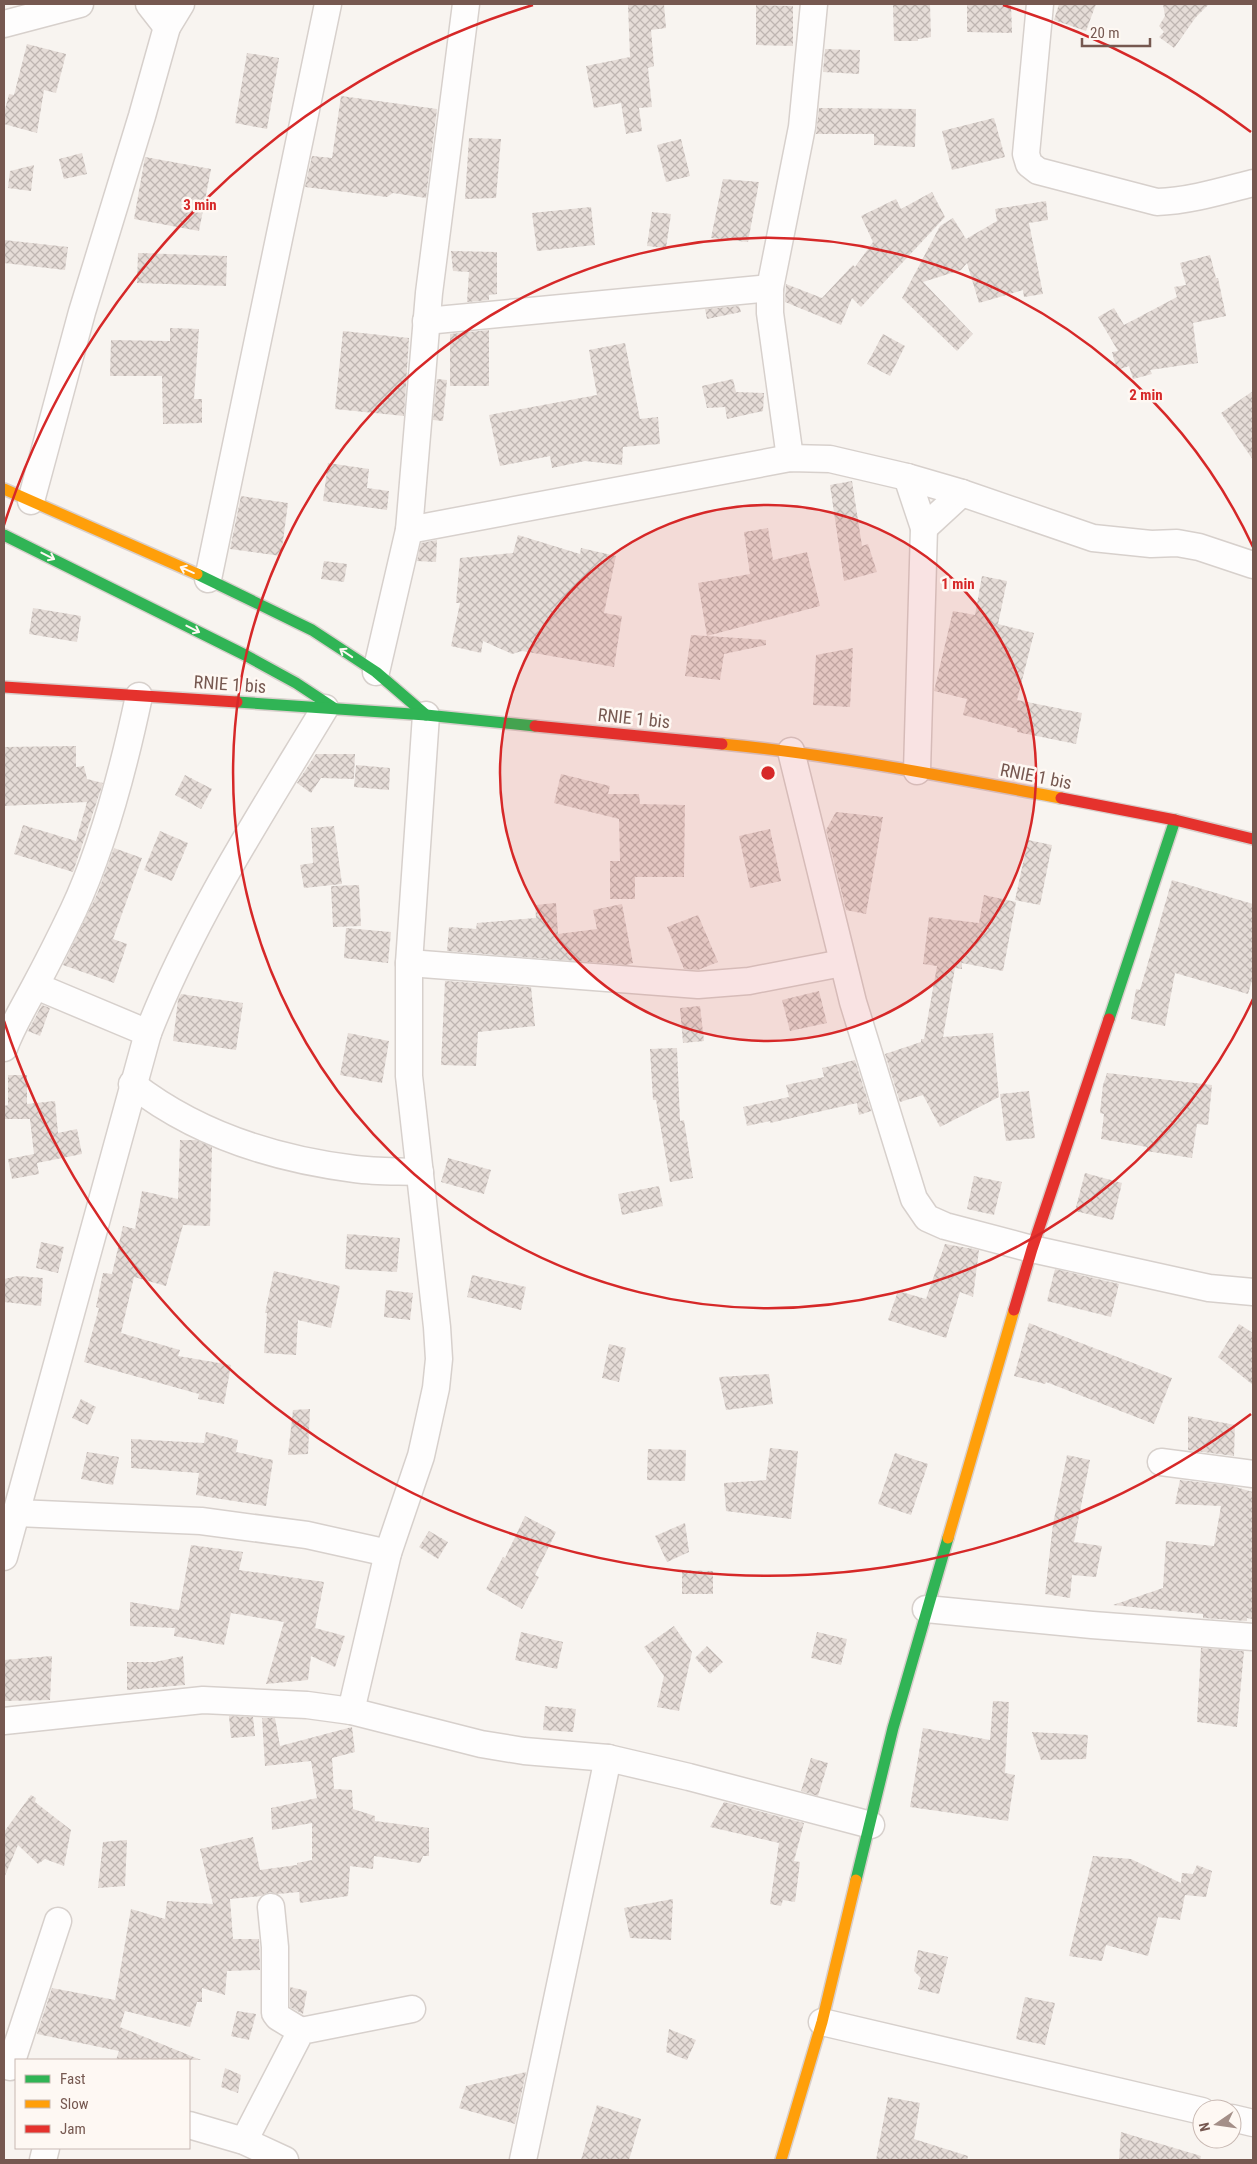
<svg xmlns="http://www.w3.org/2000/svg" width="1257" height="2164" viewBox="0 0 1257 2164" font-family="'Roboto Condensed',sans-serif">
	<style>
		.building { fill: url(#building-cross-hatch) }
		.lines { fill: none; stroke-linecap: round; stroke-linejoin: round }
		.street-casing { stroke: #d7d0cc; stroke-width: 29 }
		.fast-casing { stroke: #d8cfcc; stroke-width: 14 }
		.slow-casing { stroke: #d8cfcc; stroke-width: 14 }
		.jam-casing { stroke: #d8cfcc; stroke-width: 14 }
		.street { stroke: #fefdfd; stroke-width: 26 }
		.fast { stroke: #30b455; stroke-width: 11 }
		.slow { stroke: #ff9f0a; stroke-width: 11 }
		.jam { stroke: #e5322d; stroke-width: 11 }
		.oneway { stroke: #fef8f3 }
		.ring { fill: none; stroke: #d62828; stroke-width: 2.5 }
		.labels { text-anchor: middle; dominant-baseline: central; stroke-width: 5; stroke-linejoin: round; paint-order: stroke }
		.street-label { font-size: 18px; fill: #765850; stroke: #fef8f3 }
		.centre { fill: #d62828; stroke: #fef8f3; stroke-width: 2.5 }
		.ring-label { font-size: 15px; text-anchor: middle; font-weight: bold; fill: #d62828; stroke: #fef8f3; stroke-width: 5; stroke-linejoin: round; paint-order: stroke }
	</style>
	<defs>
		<pattern id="building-cross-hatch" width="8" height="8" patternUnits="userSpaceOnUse" patternTransform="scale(1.25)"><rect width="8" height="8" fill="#e5dcd7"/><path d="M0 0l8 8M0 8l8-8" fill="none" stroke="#beb5b1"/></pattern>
	</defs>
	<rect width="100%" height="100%" fill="#f8f4f0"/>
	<g class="building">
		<polygon points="628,4 664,4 666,28 651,30 654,66 648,68 652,107 639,108 642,131 626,134 621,103 594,108 586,66 630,57"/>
		<polygon points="893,4 930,4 931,37 918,39 918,41 894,41"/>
		<polygon points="967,4 1011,4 1012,33 967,32"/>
		<polygon points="1059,4 1096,4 1086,31 1054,20"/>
		<polygon points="1163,4 1209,4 1196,17 1174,48 1159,37 1164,32 1159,26 1165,16"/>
		<polygon points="756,5 793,6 793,46 756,45"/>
		<polygon points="27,44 66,54 56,93 44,90 37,133 4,124 4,114 9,94 14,95"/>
		<polygon points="825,49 860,50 859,74 823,72"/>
		<polygon points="247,53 279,58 267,129 235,123"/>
		<polygon points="341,96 437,109 426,198 393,193 387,197 305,187 312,156 332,158"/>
		<polygon points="819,108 916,109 915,147 874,145 874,134 816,134"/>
		<polygon points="994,118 1005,157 952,170 942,131"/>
		<polygon points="469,138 501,139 496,198 465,199"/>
		<polygon points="681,139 690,176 666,182 657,145"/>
		<polygon points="82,153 87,174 64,179 59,159"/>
		<polygon points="145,157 211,169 199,231 134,219"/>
		<polygon points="34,165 31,191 8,188 10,171"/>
		<polygon points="723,179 759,182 748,242 711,238"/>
		<polygon points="932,192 945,217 861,307 852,298 841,325 785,302 786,284 822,298 853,265 855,267 873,242 861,216 896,199 901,209"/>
		<polygon points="1046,201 1048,220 1029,223 1043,294 1024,297 1023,290 979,303 967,263 961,270 923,282 973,334 957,351 902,298 940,226 953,218 966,239 997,221 995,209"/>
		<polygon points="591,207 595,245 537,251 532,213"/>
		<polygon points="652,212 671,214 666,248 647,246"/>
		<polygon points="4,240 68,247 65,270 4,263"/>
		<polygon points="451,251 497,252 497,294 489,295 489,300 467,302 469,272 453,271"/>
		<polygon points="138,253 227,256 226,286 137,283"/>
		<polygon points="1210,255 1216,278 1218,278 1226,316 1193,323 1198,363 1150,370 1152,374 1133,379 1129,366 1117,370 1112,352 1118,351 1098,317 1114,308 1124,325 1177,297 1174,287 1186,285 1180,263"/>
		<polygon points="739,306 741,312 707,319 705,309"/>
		<polygon points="170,328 199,329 194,399 202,399 202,423 163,424 162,376 110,376 111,340 170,341"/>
		<polygon points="489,330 489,386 450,386 450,334"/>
		<polygon points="343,331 409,338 404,416 335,409"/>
		<polygon points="883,334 905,346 890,376 867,364"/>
		<polygon points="625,343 640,419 658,417 660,444 623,447 622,465 585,461 552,468 550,456 500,466 489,415 597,395 589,350"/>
		<polygon points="437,379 447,380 443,421 433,420"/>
		<polygon points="733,379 736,392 764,393 763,411 727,419 725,407 707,408 702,386"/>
		<polygon points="1253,391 1253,460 1221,413"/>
		<polygon points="328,463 369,469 367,488 389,491 387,510 323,501"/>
		<polygon points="852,481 862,546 868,544 877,572 844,581 830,485"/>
		<polygon points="241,496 288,503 281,556 230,549"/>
		<polygon points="768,528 773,560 807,552 820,606 707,636 766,640 766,645 724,654 720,680 685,676 691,635 707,636 698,583 750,574 744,532"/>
		<polygon points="518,535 580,554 581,548 616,556 604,613 622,616 614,667 522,651 512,654 483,641 481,653 451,646 460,603 456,603 460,558 513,553"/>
		<polygon points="437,540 436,562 417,561 421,543"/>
		<polygon points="324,561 347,564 344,582 321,579"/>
		<polygon points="982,576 1007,581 998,624 1034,633 1017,700 1082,713 1076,744 1017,732 1017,729 963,715 967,699 934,691 953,611 975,615"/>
		<polygon points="33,608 81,616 77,642 29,634"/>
		<polygon points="853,648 850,707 813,705 816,655"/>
		<polygon points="76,746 76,767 84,766 87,779 103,783 73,872 14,854 23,825 76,841 87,802 4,806 4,747"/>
		<polygon points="316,754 355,754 354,779 321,778 311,793 297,783"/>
		<polygon points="356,765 390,768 389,790 354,787"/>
		<polygon points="561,774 610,786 608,794 639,794 640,804 685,805 684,877 635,877 635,899 610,899 610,861 620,861 619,819 554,803"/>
		<polygon points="185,775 212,789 201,809 175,795"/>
		<polygon points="836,812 883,817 866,914 846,910 826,830"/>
		<polygon points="334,826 342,884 304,888 300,865 313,863 311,828"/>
		<polygon points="770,829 781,881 750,888 739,836"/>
		<polygon points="160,831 188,843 172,881 144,870"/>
		<polygon points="1028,840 1052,845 1040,905 1015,900"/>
		<polygon points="114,848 142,858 113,939 127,944 114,983 63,965 98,892"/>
		<polygon points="1172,880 1253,904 1253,977 1248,994 1175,973 1165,1026 1131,1019 1136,989 1140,990"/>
		<polygon points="359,885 361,926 333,927 331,886"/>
		<polygon points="984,895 1016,902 1003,971 962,963 962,969 955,968 943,1037 993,1033 999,1097 940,1127 923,1095 900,1102 885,1054 921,1042 921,1039 924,1039 937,966 923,964 929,917 979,923"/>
		<polygon points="556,903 558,934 597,929 593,910 622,904 633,963 627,965 447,951 449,927 476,929 477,923 536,918 535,905"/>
		<polygon points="698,915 718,962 698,970 684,969 667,927"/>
		<polygon points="346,928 391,932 388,963 344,958"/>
		<polygon points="445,981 531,987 535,1026 478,1032 476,1066 441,1065"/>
		<polygon points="819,991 827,1023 790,1031 782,1000"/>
		<polygon points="181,994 243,1003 236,1050 173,1041 178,1000"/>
		<polygon points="42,1005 50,1008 40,1036 28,1031"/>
		<polygon points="700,1006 704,1041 683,1043 680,1008"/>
		<polygon points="348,1033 389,1041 382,1083 340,1075"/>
		<polygon points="677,1048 680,1121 684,1120 693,1178 670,1182 656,1100 653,1100 650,1049"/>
		<polygon points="855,1060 871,1111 859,1115 857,1103 770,1123 770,1121 747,1126 743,1107 789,1097 786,1085 824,1077 822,1068"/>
		<polygon points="1107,1073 1212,1085 1208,1125 1197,1124 1192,1158 1146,1151 1147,1147 1101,1139 1104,1114 1100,1113 1103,1085"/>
		<polygon points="8,1075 27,1075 27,1104 55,1101 58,1133 77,1129 82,1154 37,1163 39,1174 12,1179 8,1159 34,1154 30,1119 4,1119 4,1106 8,1105"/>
		<polygon points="1029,1091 1035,1138 1006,1141 1000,1094"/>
		<polygon points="180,1140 196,1140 212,1147 210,1226 183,1225 166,1286 134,1277 121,1333 180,1350 178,1356 231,1365 224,1404 198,1399 199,1394 84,1362 99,1308 96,1307 103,1273 112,1274 123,1226 135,1229 142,1191 178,1199"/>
		<polygon points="448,1158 491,1170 484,1194 441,1182"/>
		<polygon points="1085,1173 1122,1183 1113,1220 1075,1211"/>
		<polygon points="974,1176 1002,1182 994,1215 967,1209"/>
		<polygon points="659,1186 663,1206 622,1215 618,1194"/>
		<polygon points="347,1234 400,1238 397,1272 345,1269"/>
		<polygon points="41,1242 64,1247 58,1273 36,1268"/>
		<polygon points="945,1244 979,1250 973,1297 960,1292 946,1338 888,1320 898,1291 926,1299"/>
		<polygon points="1055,1269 1119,1284 1111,1317 1047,1301"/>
		<polygon points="274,1271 340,1286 331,1328 298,1320 296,1355 264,1353 267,1313 265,1313"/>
		<polygon points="472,1275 526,1287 521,1310 467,1297"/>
		<polygon points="18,1276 43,1278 41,1306 4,1302 4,1279"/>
		<polygon points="386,1290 413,1293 410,1320 384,1317"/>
		<polygon points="1029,1323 1172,1378 1154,1424 1046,1382 1045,1384 1014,1376"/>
		<polygon points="1239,1324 1253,1333 1253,1385 1218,1357"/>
		<polygon points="609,1344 626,1348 619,1382 602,1378"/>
		<polygon points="769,1374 773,1404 726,1410 719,1377"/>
		<polygon points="81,1399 96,1407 88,1425 72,1418"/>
		<polygon points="310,1409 308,1454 288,1455 293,1410"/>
		<polygon points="1188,1416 1235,1425 1234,1456 1188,1450"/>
		<polygon points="206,1432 238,1440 236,1452 273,1460 266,1506 196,1495 199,1473 131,1468 131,1439 204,1443"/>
		<polygon points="770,1448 798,1451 791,1519 726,1511 724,1483 766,1480"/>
		<polygon points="648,1449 686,1450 685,1481 647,1480"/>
		<polygon points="87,1452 119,1457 113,1485 81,1479"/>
		<polygon points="895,1453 928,1464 911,1515 878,1504"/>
		<polygon points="1067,1455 1090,1460 1074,1542 1102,1546 1096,1577 1072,1575 1070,1598 1045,1594 1053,1524"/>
		<polygon points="1180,1480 1232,1486 1253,1492 1253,1619 1247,1618 1247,1621 1203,1618 1203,1614 1113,1605 1163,1588 1166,1541 1214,1546 1221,1506 1175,1504"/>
		<polygon points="525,1516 556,1532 535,1575 539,1577 522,1609 486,1589 503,1557 505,1558"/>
		<polygon points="685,1523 689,1552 667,1562 655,1536"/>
		<polygon points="429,1531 448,1542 438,1559 419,1547"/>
		<polygon points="191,1545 243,1552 239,1570 324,1582 315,1628 345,1636 335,1667 311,1656 308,1680 266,1684 284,1622 231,1613 224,1645 174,1636 175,1628 130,1626 130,1602 179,1610"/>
		<polygon points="682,1570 713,1571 713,1594 682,1594"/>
		<polygon points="674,1626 692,1652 679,1711 657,1707 664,1676 644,1647"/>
		<polygon points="521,1632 563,1642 557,1669 515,1660"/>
		<polygon points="817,1632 847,1639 841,1665 811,1658"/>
		<polygon points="707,1646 723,1662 710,1674 695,1658"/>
		<polygon points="1201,1648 1244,1651 1237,1727 1197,1722"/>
		<polygon points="52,1656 50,1700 4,1701 4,1660"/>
		<polygon points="183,1656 185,1685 127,1690 127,1662 155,1662"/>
		<polygon points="993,1701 1009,1702 1005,1773 1015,1775 1008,1821 910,1807 923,1728 990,1740"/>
		<polygon points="545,1706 576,1709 573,1732 543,1730"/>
		<polygon points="229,1716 253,1717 255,1736 231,1738"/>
		<polygon points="262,1718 275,1718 280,1746 352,1727 355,1752 332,1758 334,1789 352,1790 353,1809 375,1816 375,1821 429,1828 429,1856 423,1856 420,1863 374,1856 373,1869 350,1866 348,1896 300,1903 299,1892 278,1894 270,1892 261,1896 230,1899 233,1939 259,1939 260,1970 227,1971 225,1995 202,1988 202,2002 197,2002 190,2027 125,2011 120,2027 201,2060 116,2060 119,2051 37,2034 52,1988 115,2000 131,1909 165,1919 167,1901 213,1904 200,1849 253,1837 260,1870 297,1865 297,1863 312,1860 312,1823 272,1830 271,1808 317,1798 311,1761 265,1766"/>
		<polygon points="1032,1732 1088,1735 1086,1759 1041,1760"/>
		<polygon points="811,1758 828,1763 818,1796 801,1791"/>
		<polygon points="31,1795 36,1798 35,1802 71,1830 64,1866 45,1859 38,1864 18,1845 4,1878 4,1832"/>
		<polygon points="724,1802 804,1823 794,1861 800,1862 795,1902 783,1900 781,1906 770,1904 779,1843 710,1827"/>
		<polygon points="127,1840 125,1886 98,1888 103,1842"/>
		<polygon points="1093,1856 1131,1859 1181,1883 1182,1873 1193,1874 1197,1865 1212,1871 1206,1897 1185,1895 1180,1920 1158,1917 1148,1956 1106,1945 1102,1961 1069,1956"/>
		<polygon points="673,1899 671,1940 630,1938 624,1908"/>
		<polygon points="918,1950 948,1957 939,1994 918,1989 921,1978 914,1971"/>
		<polygon points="290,1987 307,1991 303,2014 290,2007"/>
		<polygon points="1025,1997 1055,2003 1045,2045 1016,2039"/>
		<polygon points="237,2011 256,2014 249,2040 231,2036"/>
		<polygon points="669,2029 696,2040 687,2060 666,2052"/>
		<polygon points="225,2068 241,2075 238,2093 221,2087"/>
		<polygon points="526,2072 515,2124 459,2108 466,2086"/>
		<polygon points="888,2097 920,2103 914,2139 968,2156 967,2160 876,2160"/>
		<polygon points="597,2105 641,2119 629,2160 581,2160"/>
		<polygon points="1121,2132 1201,2156 1200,2160 1119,2160"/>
	</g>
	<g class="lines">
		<defs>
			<g id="street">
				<polyline points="149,4 167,27"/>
				<path d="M 1040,4 L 1026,154 L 1029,164 L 1038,171 L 1157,202 C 1189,201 1222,191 1253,183"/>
				<polyline points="4,24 80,4"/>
				<polyline points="426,321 770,288"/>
				<polyline points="790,458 770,313 770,288 802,127 814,4"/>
				<polyline points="907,477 924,528 917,771"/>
				<polyline points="31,501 82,312 142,116 167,27 181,4"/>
				<polyline points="924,528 962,493"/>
				<polyline points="409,530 790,458 830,459 907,477 962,493 1093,538 1151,544 1177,543 1199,547 1253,565"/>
				<polyline points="208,579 328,4"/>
				<polyline points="376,672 409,530 429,293 466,4"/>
				<polyline points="791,751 853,1002 914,1199 927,1218 945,1226 1032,1249 1209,1288 1253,1292"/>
				<polyline points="409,963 698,985 749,981 842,963"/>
				<polyline points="36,986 148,1033"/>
				<path d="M 4,1048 C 12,1026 24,1007 35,986 C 48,962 61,936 73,911 C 104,845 124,767 139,696"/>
				<path d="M 132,1084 C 196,1134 275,1159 355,1169 C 376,1172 398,1171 420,1172"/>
				<polyline points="1161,1462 1253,1474"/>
				<polyline points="17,1513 201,1521 307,1535 388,1553"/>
				<path d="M 4,1557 L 148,1033 C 193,918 261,814 325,708"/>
				<polyline points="926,1609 1092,1625 1253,1637"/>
				<polyline points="351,1711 388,1553 421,1456 436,1388 439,1359 437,1327 409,1076 409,963 426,715"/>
				<polyline points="4,1721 203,1700 307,1705 351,1711 481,1744 524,1751 608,1758 689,1777 871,1825"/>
				<polyline points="271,1907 275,1947 275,2013 278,2017 301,2031"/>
				<polyline points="822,2022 1202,2111"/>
				<polyline points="10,2067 58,1921"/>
				<polyline points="1232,2118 1253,2123"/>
				<polyline points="189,2125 244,2141 285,2160"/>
				<polyline points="244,2141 301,2031 412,2009"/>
				<polyline points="43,2160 46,2148"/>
				<polyline points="523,2160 608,1758"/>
			</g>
			<g id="fast">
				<polyline points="4,535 245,655 296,683 334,708"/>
				<polyline points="197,574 312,630 376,672 426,715"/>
				<polyline points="237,702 426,715 535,726"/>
				<polyline points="1109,1019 1175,820"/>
				<polyline points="856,1880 893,1728 948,1538"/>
			</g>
			<g id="slow">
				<polyline points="4,489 197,574"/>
				<path d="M 722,744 C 836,755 949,777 1061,798"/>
				<polyline points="948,1538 1014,1310"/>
				<polyline points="781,2160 822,2022 856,1880"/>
			</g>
			<g id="jam">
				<polyline points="4,687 237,702"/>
				<polyline points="535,726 722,744"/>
				<polyline points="1061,798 1175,820 1253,839"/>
				<polyline points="1014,1310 1032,1249 1109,1019"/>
			</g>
		</defs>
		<use href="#street" class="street-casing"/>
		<use href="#fast" class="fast-casing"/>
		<use href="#slow" class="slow-casing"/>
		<use href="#jam" class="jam-casing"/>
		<use href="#street" class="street"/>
		<use href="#fast" class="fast"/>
		<use href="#slow" class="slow"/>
		<use href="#jam" class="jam"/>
	</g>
	<defs><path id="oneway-shaft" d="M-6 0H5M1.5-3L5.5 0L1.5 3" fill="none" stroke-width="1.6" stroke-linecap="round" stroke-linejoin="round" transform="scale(1.25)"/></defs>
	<g class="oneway">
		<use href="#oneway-shaft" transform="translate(48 556) rotate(27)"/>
		<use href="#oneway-shaft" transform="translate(187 570) rotate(-156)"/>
		<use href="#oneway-shaft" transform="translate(193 629) rotate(27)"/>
		<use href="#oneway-shaft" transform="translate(346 653) rotate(-146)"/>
	</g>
	<circle cx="768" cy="773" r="268" fill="#d62828" fill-opacity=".12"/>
	<g class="ring">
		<circle cx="768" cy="773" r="268"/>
		<path d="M1253 999A535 535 0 1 1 1253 547"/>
		<path d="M1251 1414A803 803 0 0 1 4 1021M4 525A803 803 0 0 1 533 5M1003 5A803 803 0 0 1 1251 132"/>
	</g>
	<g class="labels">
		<g class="street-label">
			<text transform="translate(230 684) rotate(4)">RNIE 1 bis</text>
			<text transform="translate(634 718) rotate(6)">RNIE 1 bis</text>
			<text transform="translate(1036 776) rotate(11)">RNIE 1 bis</text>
		</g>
	</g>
	<circle cx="768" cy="773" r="8" class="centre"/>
	<g class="ring-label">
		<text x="200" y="210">3 min</text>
		<text x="1146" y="400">2 min</text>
		<text x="958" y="589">1 min</text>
	</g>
	<rect width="1257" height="2164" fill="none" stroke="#765850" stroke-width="10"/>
	<rect x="15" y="2059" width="175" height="90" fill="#fef8f3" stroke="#c8b8b2"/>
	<rect x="25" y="2075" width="25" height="8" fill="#30b455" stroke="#c8b8b2"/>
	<text x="60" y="2084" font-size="15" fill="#765850">Fast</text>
	<rect x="25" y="2100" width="25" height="8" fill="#ff9f0a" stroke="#c8b8b2"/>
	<text x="60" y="2109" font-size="15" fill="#765850">Slow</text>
	<rect x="25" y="2125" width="25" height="8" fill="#e5322d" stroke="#c8b8b2"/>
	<text x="60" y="2134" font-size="15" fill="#765850">Jam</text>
	<g transform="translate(1217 2124) rotate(257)"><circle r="24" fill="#fef8f3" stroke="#c8b8b2"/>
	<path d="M0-4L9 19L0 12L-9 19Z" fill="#a48f88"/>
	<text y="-8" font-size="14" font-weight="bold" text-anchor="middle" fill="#765850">N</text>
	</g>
	<path d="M1082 38v8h68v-8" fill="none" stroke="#765850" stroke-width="2.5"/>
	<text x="1090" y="38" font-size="15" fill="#765850" stroke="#fef8f3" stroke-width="4" paint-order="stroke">20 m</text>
</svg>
